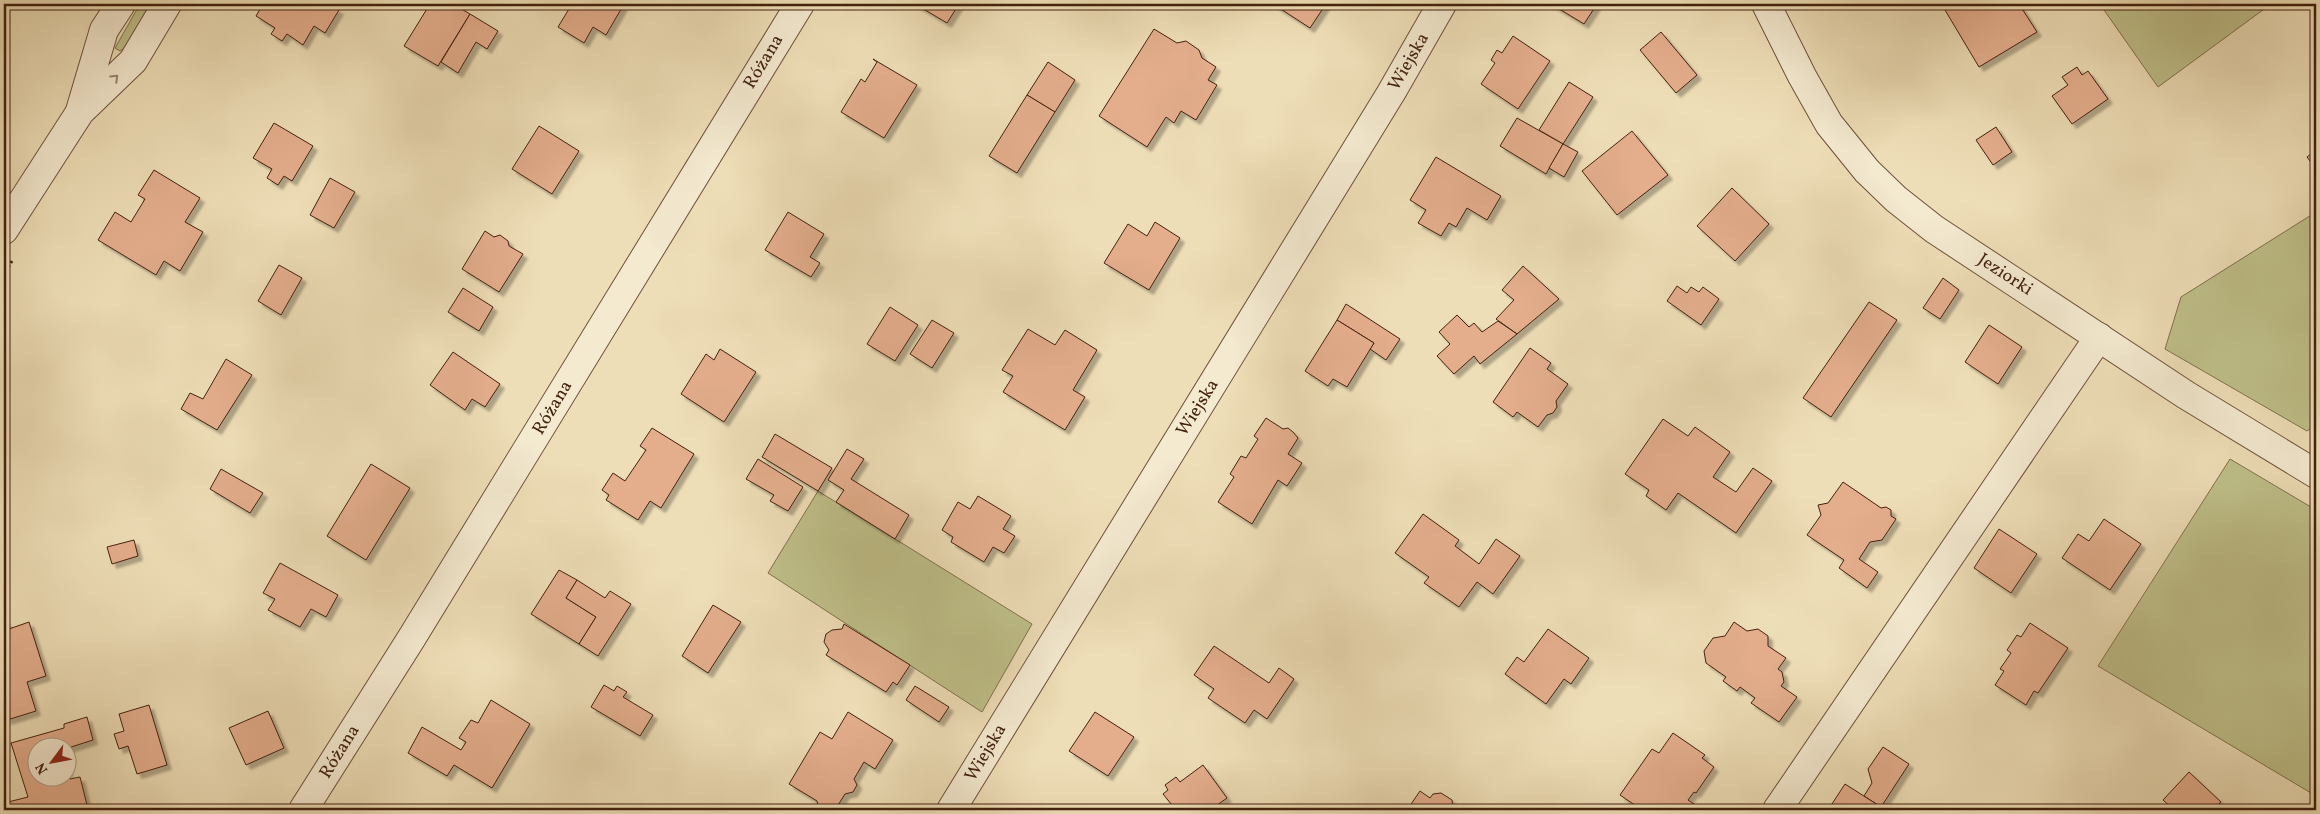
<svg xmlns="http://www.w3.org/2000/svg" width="2320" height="814" viewBox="0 0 2320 814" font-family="Vollkorn,serif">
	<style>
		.green { fill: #bfc08a; stroke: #81704d }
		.building { fill: #e4ae8d; stroke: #432110; filter: url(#shadow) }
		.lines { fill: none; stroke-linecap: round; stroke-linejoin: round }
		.minor-casing { stroke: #6e503a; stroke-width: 30 }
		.path { stroke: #432110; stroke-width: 3; stroke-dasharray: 4 2.5; stroke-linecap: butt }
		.minor { stroke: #f4ead0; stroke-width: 28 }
		.oneway { stroke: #9c8670 }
		.labels { text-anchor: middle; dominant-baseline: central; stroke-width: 4; stroke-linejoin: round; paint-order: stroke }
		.street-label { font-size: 18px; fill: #432110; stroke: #f4ead0 }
	</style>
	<defs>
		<filter id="shadow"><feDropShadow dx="4.5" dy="4.5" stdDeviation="1" flood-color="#0004"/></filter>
	</defs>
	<rect width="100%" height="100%" fill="#eedeb7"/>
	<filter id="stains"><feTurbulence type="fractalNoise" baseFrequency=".004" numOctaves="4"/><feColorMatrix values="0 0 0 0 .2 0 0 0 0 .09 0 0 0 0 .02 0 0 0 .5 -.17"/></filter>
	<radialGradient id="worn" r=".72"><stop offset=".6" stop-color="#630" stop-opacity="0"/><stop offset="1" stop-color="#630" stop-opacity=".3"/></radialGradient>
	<g class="green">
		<polygon points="140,4 152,4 125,48 120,51 115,48"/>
		<polygon points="2113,4 2271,4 2158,87 2104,10"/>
		<polygon points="2316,212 2316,424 2307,431 2165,349 2181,297"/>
		<polygon points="2230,459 2316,510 2316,796 2098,666"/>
		<polygon points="818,491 1032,624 982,712 768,573"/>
	</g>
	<g class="building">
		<polygon points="263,4 328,4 339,10 325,33 314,26 303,45 287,34 282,41 271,34 275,28 256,16"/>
		<polygon points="430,4 453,4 470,14 438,66 404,46"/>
		<polygon points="572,4 624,4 606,35 593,27 584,43 558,27"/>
		<polygon points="915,4 959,4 947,23"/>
		<polygon points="1273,4 1326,4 1310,28"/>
		<polygon points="1551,4 1597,4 1584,24"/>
		<polygon points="1956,4 2019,4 2037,32 1979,67 1945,10"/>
		<polygon points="470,14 498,31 487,49 476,42 458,73 441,62"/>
		<polygon points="1154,29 1177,43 1186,41 1199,50 1202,58 1216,67 1208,80 1217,85 1196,120 1181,111 1174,123 1166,117 1147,147 1099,116"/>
		<polygon points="1661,32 1697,75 1676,93 1640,50"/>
		<polygon points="1513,36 1550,61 1518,109 1481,84 1495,63 1491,60 1497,50 1502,53"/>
		<polygon points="873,59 917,85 884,138 841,112 861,79 865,82 877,62"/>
		<polygon points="1048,62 1075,80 1055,112 1027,95"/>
		<polygon points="2077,67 2082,75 2088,71 2108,99 2072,124 2052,96 2068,85 2062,77"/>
		<polygon points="1569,82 1593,97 1563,144 1539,130"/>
		<polygon points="1027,95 1055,112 1017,173 989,156"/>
		<polygon points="1517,118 1563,144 1546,174 1500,146"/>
		<polygon points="274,123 313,146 292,181 284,176 278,185 267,178 272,169 253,158"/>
		<polygon points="539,126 579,151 552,194 512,169"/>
		<polygon points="1996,127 2012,152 1993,165 1976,140"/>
		<polygon points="1632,131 1668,175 1617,215 1582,171"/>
		<polygon points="1563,144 1578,152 1564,177 1549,168"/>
		<polygon points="2316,150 2316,169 2307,157"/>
		<polygon points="1436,157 1501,196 1487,220 1467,208 1456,227 1449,223 1441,236 1418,223 1426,210 1410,200"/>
		<polygon points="154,170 200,198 185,222 203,232 180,271 164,261 156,275 98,240 115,212 131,222 145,199 138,195"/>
		<polygon points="330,178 355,192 334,228 310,215"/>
		<polygon points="1732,188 1769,224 1735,261 1697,226"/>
		<polygon points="788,212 824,234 810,257 820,263 811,277 765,250"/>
		<polygon points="1155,222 1180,238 1149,290 1104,263 1128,224 1147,236"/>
		<polygon points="485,231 494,237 500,235 508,241 509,246 523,254 499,292 462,269"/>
		<polygon points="279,265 302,278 281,315 258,301"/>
		<polygon points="1523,266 1559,299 1517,334 1496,319 1514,300 1502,290"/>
		<polygon points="1943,278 1959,290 1940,319 1923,308"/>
		<polygon points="1677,286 1687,293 1691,287 1699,292 1703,287 1719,299 1701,325 1667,301"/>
		<polygon points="463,288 493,307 479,331 448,312"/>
		<polygon points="1869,302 1897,320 1831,417 1803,398"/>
		<polygon points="1346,304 1400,339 1386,360 1370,349 1374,343 1337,320"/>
		<polygon points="890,307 918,325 895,361 867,344"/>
		<polygon points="1457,315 1469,327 1474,323 1482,332 1498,321 1517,334 1480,364 1474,356 1454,374 1437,356 1450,344 1439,332"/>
		<polygon points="932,320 954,333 932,368 910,354"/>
		<polygon points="1337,320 1374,343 1347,387 1333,379 1328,386 1305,371"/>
		<polygon points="1989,325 2022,347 1998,384 1965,362"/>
		<polygon points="1028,329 1055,345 1065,330 1097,350 1073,390 1085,397 1065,430 1003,392 1013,376 1002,370"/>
		<polygon points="1530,348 1551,363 1547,369 1568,384 1556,401 1557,407 1553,413 1547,415 1538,427 1517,412 1513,417 1493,402"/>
		<polygon points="720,349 756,372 724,422 681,394 706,354 714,360"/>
		<polygon points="453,352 500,384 485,407 472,399 465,410 430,385"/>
		<polygon points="226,359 252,375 217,430 181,409 190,393 203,399"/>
		<polygon points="1266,418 1283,429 1288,428 1293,432 1298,438 1288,454 1302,463 1287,486 1278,480 1252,524 1218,502 1234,477 1230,474 1241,456 1246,458 1258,439 1254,436"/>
		<polygon points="1663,419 1688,436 1695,427 1730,452 1713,477 1736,492 1753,468 1772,481 1736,533 1678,493 1666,510 1646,496 1649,490 1625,474"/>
		<polygon points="652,428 694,454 661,508 650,501 638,520 606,500 609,495 602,490 613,473 625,481 646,450 640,446"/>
		<polygon points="775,434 832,468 818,491 762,457"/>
		<polygon points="847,449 864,459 851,479 909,515 895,539 836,502 844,490 828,480"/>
		<polygon points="758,459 803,487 788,511 770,501 774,495 746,479"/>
		<polygon points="371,464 410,488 366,560 327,536"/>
		<polygon points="221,469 263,493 250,513 210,489"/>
		<polygon points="1843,482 1881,508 1886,507 1891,510 1891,516 1896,519 1882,540 1870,542 1859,559 1878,572 1867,588 1839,568 1844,560 1807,535 1821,515 1818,505 1828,503"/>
		<polygon points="978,496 1011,516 1003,529 1015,536 1004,553 993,547 984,562 951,542 953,537 942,530 958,502 970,509"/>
		<polygon points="1423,514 1459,540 1455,546 1479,564 1496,539 1520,556 1493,594 1477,582 1459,607 1424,583 1429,577 1395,553"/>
		<polygon points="2104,519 2141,544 2110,590 2062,558 2078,534 2089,541"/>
		<polygon points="1999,529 2037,554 2011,593 1974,568"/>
		<polygon points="134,540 138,556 112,564 107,547"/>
		<polygon points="280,563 338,595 326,617 311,609 300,627 268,610 275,599 263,593"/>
		<polygon points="559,570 577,580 566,598 596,617 579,644 531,614"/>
		<polygon points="577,580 605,598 610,591 631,604 598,656 579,644 596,617 566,598"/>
		<polygon points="713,605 741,622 708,673 682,656"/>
		<polygon points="7,622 9,629 29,622 46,676 27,682 36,711 7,720 4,709 4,623"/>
		<polygon points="1734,622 1747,631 1758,629 1768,636 1768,646 1786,658 1778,669 1782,672 1784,682 1781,686 1797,697 1779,722 1751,703 1755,698 1740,687 1737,691 1723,681 1726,677 1706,663 1704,651 1713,638 1725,636"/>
		<polygon points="2030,623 2068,648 2038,693 2034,691 2026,705 1995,685 2004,671 2000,669 2011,653 2007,650 2017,635 2021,637"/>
		<polygon points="844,624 910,665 897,685 893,682 886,692 826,655 829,650 824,642 826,634 832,630 842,629"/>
		<polygon points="1548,629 1589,658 1571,684 1564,679 1546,704 1505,674 1517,657 1524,662"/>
		<polygon points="1214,646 1269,683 1279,668 1294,679 1267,719 1254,710 1245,723 1208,698 1214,689 1194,675"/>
		<polygon points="604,685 614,691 617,686 627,692 623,697 653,715 640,736 591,707"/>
		<polygon points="915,686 949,707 939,722 906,700"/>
		<polygon points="491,700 530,724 492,788 454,765 447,776 408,753 422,727 461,750 466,742 459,738 471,720 478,723"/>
		<polygon points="149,705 167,765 137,774 128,746 119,749 114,734 124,731 119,714"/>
		<polygon points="268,711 284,748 246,765 229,728"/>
		<polygon points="848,712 893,740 875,769 864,762 854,779 857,785 853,792 845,794 835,810 832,810 818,805 817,801 789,784 820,732 832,739"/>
		<polygon points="1095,712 1134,737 1108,776 1069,751"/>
		<polygon points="87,717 93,740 68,748 38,746 38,776 68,776 68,770 70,779 80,777 87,805 69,810 10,810 8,802 28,797 11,743 64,728 64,724"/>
		<polygon points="1673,733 1705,755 1702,758 1714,767 1696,793 1694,792 1688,800 1703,810 1642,810 1620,795 1652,749 1659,753"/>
		<polygon points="1883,747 1909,764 1881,807 1864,796 1872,783 1868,769"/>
		<polygon points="1203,765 1227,798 1210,810 1176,810 1163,794 1168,790 1165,785 1176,777 1180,782"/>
		<polygon points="2189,772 2221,802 2212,810 2174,810 2163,800"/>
		<polygon points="1845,784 1881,807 1878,810 1828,810"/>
		<polygon points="1420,791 1430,798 1433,794 1441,793 1452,800 1453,808 1452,810 1407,810"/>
	</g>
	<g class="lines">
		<defs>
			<g id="minor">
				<polyline points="1766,4 1802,76 1829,124 1867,171 1896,199 1934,229 2186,395 2316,474"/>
				<polyline points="80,111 104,30 121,4"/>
				<polyline points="4,230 80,112 133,61 167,4"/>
				<polyline points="303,810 411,639 800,4"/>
				<polyline points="951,810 1391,93 1442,4"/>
				<polyline points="1777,810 2099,337"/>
			</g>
		</defs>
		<use href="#minor" class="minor-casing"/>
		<polyline class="path" points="4,274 12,261"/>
		<use href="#minor" class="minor"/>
	</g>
	<defs><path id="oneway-chevron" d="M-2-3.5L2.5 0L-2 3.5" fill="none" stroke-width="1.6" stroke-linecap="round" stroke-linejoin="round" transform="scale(1.25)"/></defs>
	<use class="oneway" href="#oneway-chevron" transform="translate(115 78) rotate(-44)"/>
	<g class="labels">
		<g class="street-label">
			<text transform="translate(764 62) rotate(-59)">Różana</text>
			<text transform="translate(1409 62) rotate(-60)">Wiejska</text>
			<text transform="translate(2005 275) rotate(33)">Jeziorki</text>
			<text transform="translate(553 408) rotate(-59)">Różana</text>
			<text transform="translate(1198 408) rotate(-58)">Wiejska</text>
			<text transform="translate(340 752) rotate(-58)">Różana</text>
			<text transform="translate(986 753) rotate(-59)">Wiejska</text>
		</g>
	</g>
	<rect width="2320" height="814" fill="none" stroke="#eedeb7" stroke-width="20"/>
	<rect x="5" y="5" width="2310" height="804" fill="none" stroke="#432110" stroke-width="2.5"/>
	<rect x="10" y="10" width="2300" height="794" fill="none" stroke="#432110"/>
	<g transform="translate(52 762) rotate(238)"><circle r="24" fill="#f4ead0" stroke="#ad9a83"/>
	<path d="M0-4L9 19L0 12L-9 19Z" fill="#8f2418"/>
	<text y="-8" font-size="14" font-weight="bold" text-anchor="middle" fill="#432110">N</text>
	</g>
	<rect width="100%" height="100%" filter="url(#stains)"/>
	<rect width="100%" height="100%" fill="url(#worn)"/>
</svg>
